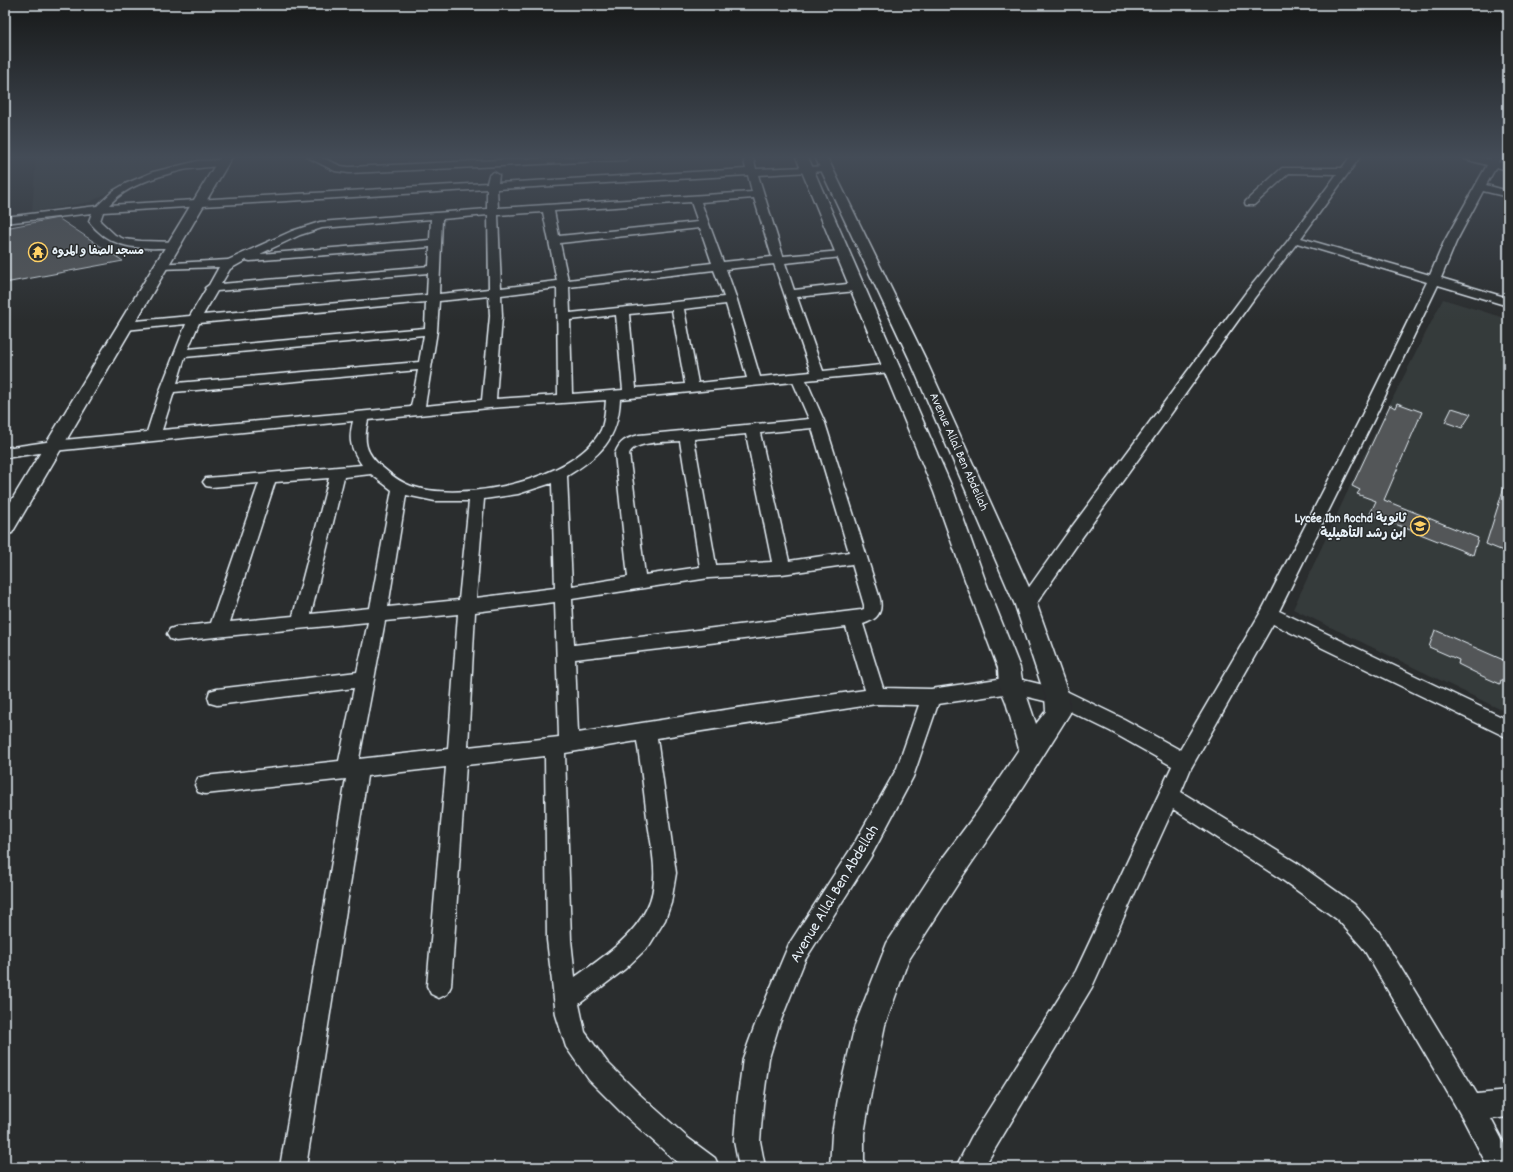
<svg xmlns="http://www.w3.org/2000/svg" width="1513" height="1172" viewBox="0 0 1513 1172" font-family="Dekko,'Playpen Sans Arabic',sans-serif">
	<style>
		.built { fill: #363a3b }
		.building { fill: #535759; stroke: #e8f1f8 }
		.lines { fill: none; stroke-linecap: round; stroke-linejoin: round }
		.minor-casing { stroke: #e8f1f8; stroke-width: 3 }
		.tertiary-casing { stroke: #e8f1f8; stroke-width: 3 }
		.minor { fill: #2a2d2e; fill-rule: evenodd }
		.tertiary { fill: #2a2d2e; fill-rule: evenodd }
		.labels { text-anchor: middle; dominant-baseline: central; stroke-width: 3; stroke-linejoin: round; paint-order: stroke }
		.far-poi-label { font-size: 11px; font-weight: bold; fill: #e8f1f8; stroke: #2a2d2e; text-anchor: start }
		.street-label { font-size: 13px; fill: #e8f1f8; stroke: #2a2d2e }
		.poi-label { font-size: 13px; font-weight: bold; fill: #e8f1f8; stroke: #2a2d2e; text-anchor: end }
		.near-street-label { font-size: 16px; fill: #e8f1f8; stroke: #2a2d2e }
	</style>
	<rect width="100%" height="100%" fill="#2a2d2e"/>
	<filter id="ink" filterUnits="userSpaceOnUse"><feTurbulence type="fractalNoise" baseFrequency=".025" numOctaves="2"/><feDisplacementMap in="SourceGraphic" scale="8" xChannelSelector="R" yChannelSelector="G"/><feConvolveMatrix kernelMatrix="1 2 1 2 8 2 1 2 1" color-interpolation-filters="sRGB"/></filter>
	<g filter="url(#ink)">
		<g class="built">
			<polygon points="36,157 209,157 150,170 90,202 32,212"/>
			<polygon points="1443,299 1508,319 1508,713 1293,609 1370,443"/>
		</g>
		<g class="building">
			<polygon points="58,218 123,261 5,283 5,228"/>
			<polygon points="1397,403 1422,412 1384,500 1478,538 1473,555 1370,514 1376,501 1357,494 1360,490 1352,486 1390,405 1395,408"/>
			<polygon points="1452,408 1471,414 1462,428 1445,422"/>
			<polygon points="1504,487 1508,488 1508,553 1486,544"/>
			<polygon points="1435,630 1508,662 1508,683 1501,680 1500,684 1482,676 1458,664 1459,660 1429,647"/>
		</g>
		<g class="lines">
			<defs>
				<g id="minor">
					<polygon points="307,157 320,157 341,166 349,167 562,157 630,157 625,160 349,173 335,171"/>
					<path d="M 743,157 L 753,157 L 756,169 L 830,166 L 831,168 L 826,171 L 758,175 L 783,256 L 842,251 L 846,252 L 848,254 L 846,256 L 842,257 L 785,263 L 794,290 L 856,283 L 860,284 L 862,287 L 860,290 L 856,291 L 797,297 L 823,371 L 891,364 L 896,365 L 898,368 L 896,371 L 891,372 L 806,380 L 825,423 L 880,599 C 883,614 876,620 863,624 L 883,688 L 931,689 L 1011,677 L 1064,690 L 1124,719 L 1180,750 L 1262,610 L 1361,417 L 1427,282 L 1297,243 L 1255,297 L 1083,536 L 1032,610 L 1026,612 L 1020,610 L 1017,605 L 1020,600 L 1071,528 L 1247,291 L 1287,242 L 1337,174 L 1289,173 L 1254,205 L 1246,205 L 1245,203 L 1246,201 L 1282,168 L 1342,168 L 1350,157 L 1360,157 L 1301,238 L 1430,275 L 1444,242 L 1487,165 L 1465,159 L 1463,157 L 1480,157 L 1490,159 L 1491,157 L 1501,157 L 1498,162 L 1508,164 L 1508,170 L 1496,167 L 1486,185 L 1508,191 L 1508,197 L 1483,191 L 1456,242 L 1441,278 L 1508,298 L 1508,306 L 1438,285 L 1375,417 L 1279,611 L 1508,720 L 1508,738 L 1273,624 L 1191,768 L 1181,792 L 1297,863 L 1354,904 L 1379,932 L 1477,1094 L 1508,1091 L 1508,1117 L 1491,1119 L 1508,1151 L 1508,1167 L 1488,1167 L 1462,1117 L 1363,948 L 1338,920 L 1281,879 L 1173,809 L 1092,987 L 984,1167 L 956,1167 L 972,1136 L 1076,971 L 1172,766 L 1110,731 L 1053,703 L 1011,693 L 938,704 L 913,777 L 870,858 L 805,960 L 779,1025 L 769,1058 L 763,1104 L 760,1141 L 765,1167 L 739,1167 L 734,1141 L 737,1104 L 743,1058 L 755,1025 L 789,944 L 854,844 L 897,768 L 919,705 L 876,704 L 657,738 L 676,873 L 671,903 L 665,920 L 649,946 L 625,969 L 579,1004 L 585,1032 L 607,1062 L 639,1094 L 688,1138 L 715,1158 L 719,1167 L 684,1167 L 670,1156 L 621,1112 L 589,1080 L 566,1047 L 556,1015 L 547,940 L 545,756 L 466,765 L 451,986 L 447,994 L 439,998 L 431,994 L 427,986 L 446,767 L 367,776 L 306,1167 L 280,1167 L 346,779 L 205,794 L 198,792 L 195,785 L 198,778 L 205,776 L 339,761 L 354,688 L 217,705 L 210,703 L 208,697 L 210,691 L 217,689 L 357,672 L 368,622 L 176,641 L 170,639 L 167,634 L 170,629 L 176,627 L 211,623 L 259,483 L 211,487 L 206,486 L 203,482 L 206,478 L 362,465 C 351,449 348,441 353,421 L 53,451 L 5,458 L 5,448 L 53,441 L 147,432 L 161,388 L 186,324 L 125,330 L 121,329 L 119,326 L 121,323 L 125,322 L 190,316 L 206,289 L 205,288 L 209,285 L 219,267 L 160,269 L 156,268 L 154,266 L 156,264 L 228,260 L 292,231 L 320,222 L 487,209 L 487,189 L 103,212 L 100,221 L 115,235 L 124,239 L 140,241 L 178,242 L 180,244 C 176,249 168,248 162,248 C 133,249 107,246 89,221 L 92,213 L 5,223 L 5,217 L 97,206 L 113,191 L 125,184 L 153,172 L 198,161 L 223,160 L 228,163 C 224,167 192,168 183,170 C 158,176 127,185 109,205 L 487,183 L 489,175 L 494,172 L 499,175 L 498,183 L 746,169 ZM 748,175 L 752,192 L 498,208 L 497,189 ZM 754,198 L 772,257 L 723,262 L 701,202 ZM 691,202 L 698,222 L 559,236 L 554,211 ZM 543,212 L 557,281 L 501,288 L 498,215 ZM 488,215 L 489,289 L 439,294 L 442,219 ZM 431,219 L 430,240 L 260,254 L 300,235 L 322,228 ZM 700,228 L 712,263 L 568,280 L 560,243 ZM 430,247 L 429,266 L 221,284 L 230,269 L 246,260 L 250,261 ZM 774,264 L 811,372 L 760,377 L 737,300 L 726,269 ZM 714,270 L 724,297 L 570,313 L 569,287 ZM 428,273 L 427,295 L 203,315 L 217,291 ZM 557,288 L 558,395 L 496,399 L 502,316 L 501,295 ZM 489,296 L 490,316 L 482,400 L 425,406 L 437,331 L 439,301 ZM 426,302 L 425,328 L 188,349 L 199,323 ZM 726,304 L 747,378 L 698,383 L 684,309 ZM 672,310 L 685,384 L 636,388 L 629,314 ZM 616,315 L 623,390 L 572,394 L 570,320 ZM 424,335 L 419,362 L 177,383 L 185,357 ZM 418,370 L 411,407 L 162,430 L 174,392 ZM 793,382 L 809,419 L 639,435 C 627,438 619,441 615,454 L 628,577 L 572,586 L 567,476 C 600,456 618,440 620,399 ZM 606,400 C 605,410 605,420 601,430 C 575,481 461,503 411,486 C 400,482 391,475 383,468 C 365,453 363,442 368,420 L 489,408 ZM 812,428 L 849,552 L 789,561 L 760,433 ZM 746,434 L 772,562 L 716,565 L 694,439 ZM 680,441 L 700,567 L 645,575 L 629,454 C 633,441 667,442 680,441 ZM 371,474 L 392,490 L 370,608 L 311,614 L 344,477 ZM 329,478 L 293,616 L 230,622 L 275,482 ZM 552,483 L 555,588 L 476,598 L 484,499 L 518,494 ZM 406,495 L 435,501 L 469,501 L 459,600 L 388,607 ZM 852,564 L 864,605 L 864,609 L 861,610 L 574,645 L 572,599 L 709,578 L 782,574 ZM 555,602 L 559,737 L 468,747 L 475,612 ZM 458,614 L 448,749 L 359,759 L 385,621 ZM 846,627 L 865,690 L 750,706 L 578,733 L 575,659 ZM 637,741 C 641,766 644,792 647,817 C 651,845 661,881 647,908 C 632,938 602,958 575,977 L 571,940 L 565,753 Z"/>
				</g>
				<g id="tertiary">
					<polygon points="220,157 232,157 12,533 5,535 5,511"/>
					<polygon points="796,157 808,157 954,492 985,580 1020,668 1023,685 1036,724 1046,711 1045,696 1015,605 909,358 815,157 827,157 925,358 1037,605 1069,696 1070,713 1024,786 962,877 908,961 885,1025 871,1093 864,1134 864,1167 830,1167 832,1134 839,1093 855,1025 887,943 942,859 977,812 1019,749 1006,702 999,685 998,668 965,580 934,492"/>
				</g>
			</defs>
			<use href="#minor" class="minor-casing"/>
			<use href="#tertiary" class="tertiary-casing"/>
			<use href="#minor" class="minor"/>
			<use href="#tertiary" class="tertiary"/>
		</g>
	</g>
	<linearGradient id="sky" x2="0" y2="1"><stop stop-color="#171919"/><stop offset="0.49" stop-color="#444c57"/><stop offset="1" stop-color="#444c57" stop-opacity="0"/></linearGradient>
	<rect width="1513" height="321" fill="url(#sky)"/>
	<defs>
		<symbol id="temple-ring" viewBox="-11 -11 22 22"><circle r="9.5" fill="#2a2d2e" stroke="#ffd166" stroke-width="1.5"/><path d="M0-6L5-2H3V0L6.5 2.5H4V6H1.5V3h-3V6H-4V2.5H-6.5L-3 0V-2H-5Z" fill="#ffd166"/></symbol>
		<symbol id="school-ring" viewBox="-11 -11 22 22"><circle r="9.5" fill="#2a2d2e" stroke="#ffd166" stroke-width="1.5"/><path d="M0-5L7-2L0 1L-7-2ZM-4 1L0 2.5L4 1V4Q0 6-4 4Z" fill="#ffd166"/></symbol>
	</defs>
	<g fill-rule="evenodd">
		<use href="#temple-ring" x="27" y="241" width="22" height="22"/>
		<use href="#school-ring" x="1409" y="515" width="22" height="22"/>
	</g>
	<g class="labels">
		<g class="far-poi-label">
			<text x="52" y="252">مسجد الصفا و المروه</text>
		</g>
		<g class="street-label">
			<text transform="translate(958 452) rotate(66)">Avenue Allal Ben Abdellah</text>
		</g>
		<g class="poi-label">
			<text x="1406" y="519">Lycée Ibn Rochd ثانوية<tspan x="1406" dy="15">ابن رشد التأهيلية</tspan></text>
		</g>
		<g class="near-street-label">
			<text transform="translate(835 894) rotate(-59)">Avenue Allal Ben Abdellah</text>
		</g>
	</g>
	<rect width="1513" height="1172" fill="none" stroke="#2a2d2e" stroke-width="20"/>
	<rect x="10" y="10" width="1493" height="1152" fill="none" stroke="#e8f1f8" stroke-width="1.5" filter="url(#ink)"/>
</svg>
